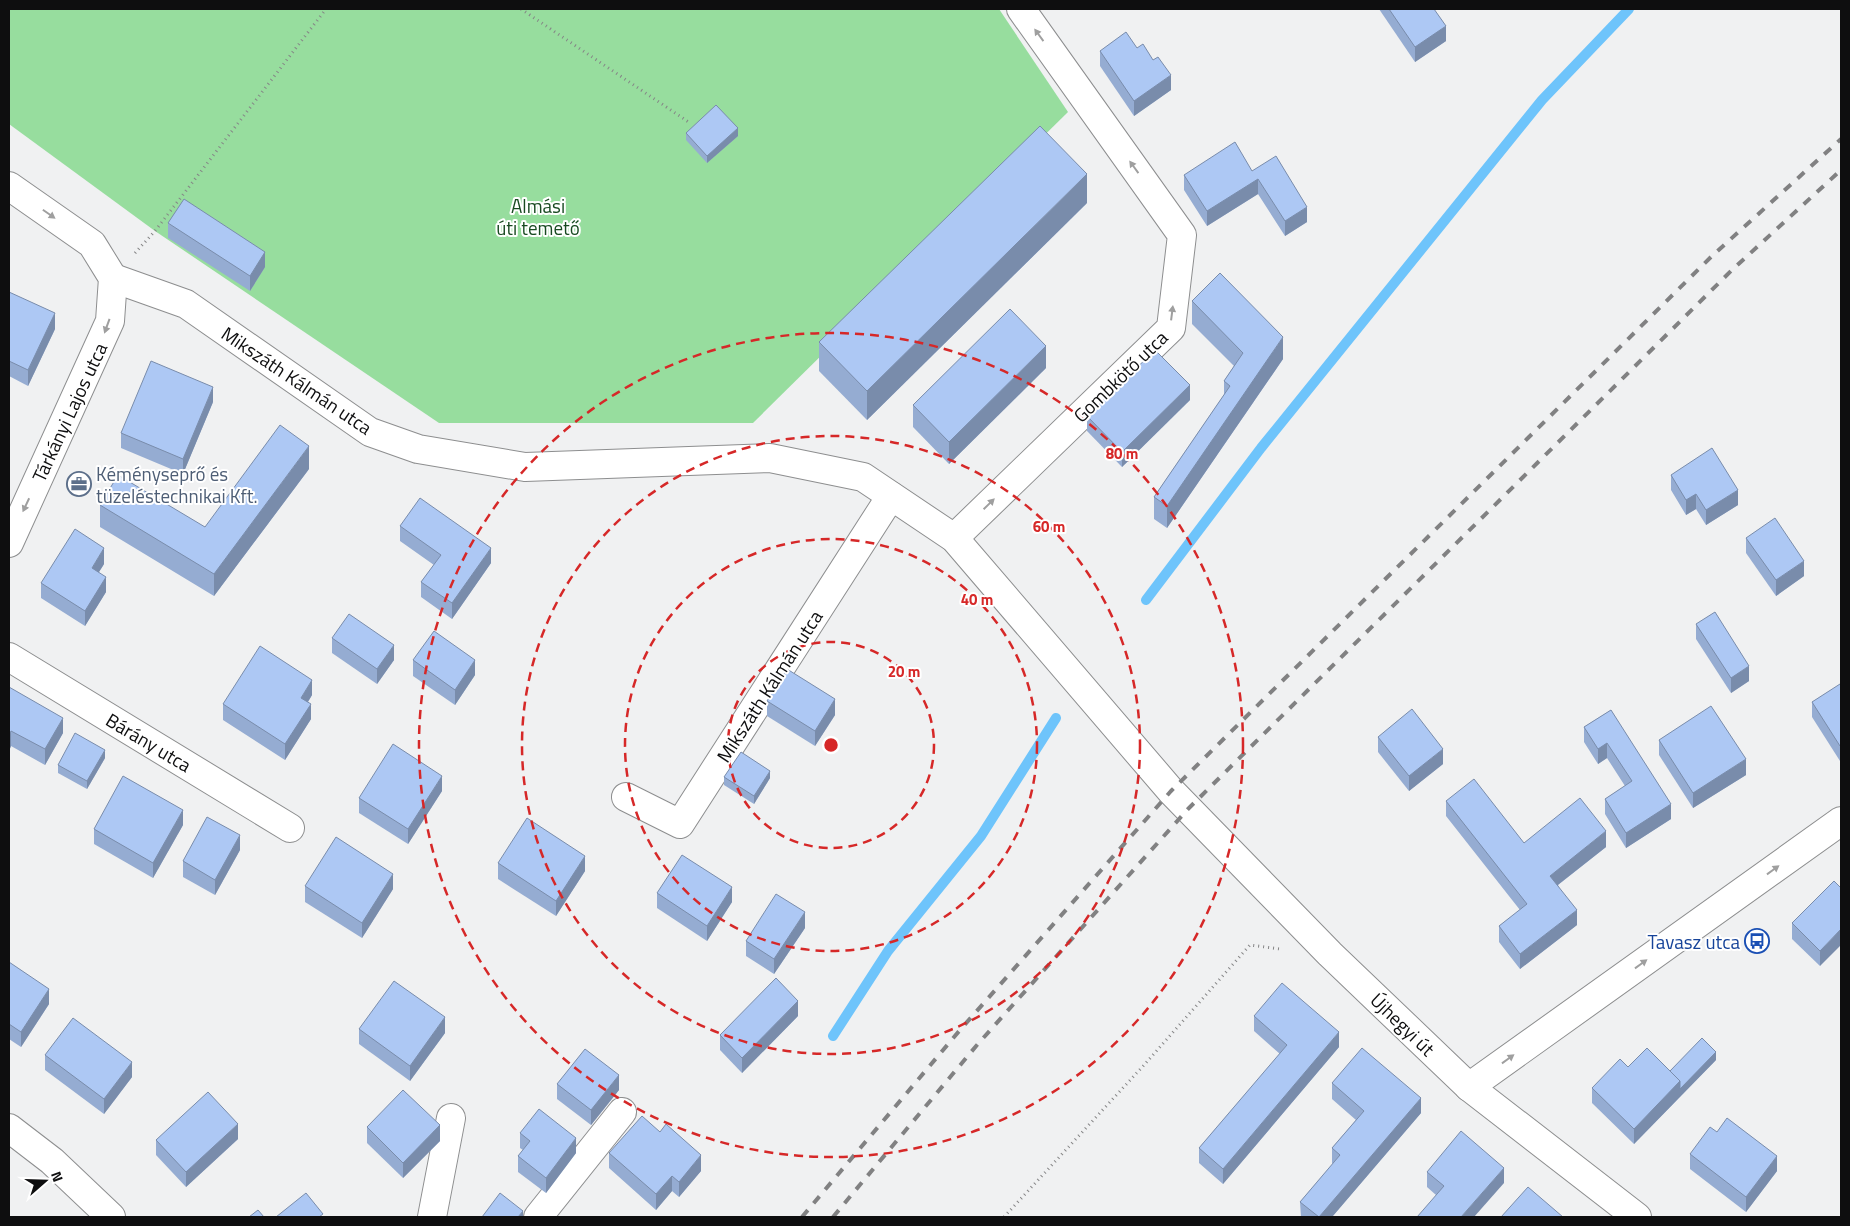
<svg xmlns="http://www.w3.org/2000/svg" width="1850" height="1226" viewBox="0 0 1850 1226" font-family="'Titillium Web',sans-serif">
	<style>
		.green { fill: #97dd9e }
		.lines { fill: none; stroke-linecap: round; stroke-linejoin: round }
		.stream { stroke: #6ec4fb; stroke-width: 10 }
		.street-casing { stroke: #8d8e8f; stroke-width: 30 }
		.secondary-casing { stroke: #8d8e8f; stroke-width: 30 }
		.path { stroke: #858586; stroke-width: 3; stroke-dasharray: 1 4; stroke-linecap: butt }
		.street { stroke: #fff; stroke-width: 28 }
		.secondary { stroke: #fff; stroke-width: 28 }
		.rail { stroke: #818182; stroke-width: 4; stroke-dasharray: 9 9; stroke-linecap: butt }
		.wall { fill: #95acd2 }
		.shaded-wall { fill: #798cab }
		.building { fill: #adc8f4; stroke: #798cab }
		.oneway { fill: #9f9f9f }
		.ring { fill: none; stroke: #d62828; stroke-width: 2.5; stroke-dasharray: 9 6 }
		.labels { text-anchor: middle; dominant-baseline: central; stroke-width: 4; stroke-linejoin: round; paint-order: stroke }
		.park-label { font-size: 19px; fill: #184a21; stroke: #fff }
		.street-label { font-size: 19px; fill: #0e0e0f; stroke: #fff }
		.service-label { font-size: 19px; fill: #4e5e75; stroke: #fff; text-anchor: start }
		.transit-label { font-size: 19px; fill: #164399; stroke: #fff; text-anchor: end }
		.centre { fill: #d62828; stroke: #fff; stroke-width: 2.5 }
		.ring-label { font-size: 15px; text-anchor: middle; font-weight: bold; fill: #d62828; stroke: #fff; stroke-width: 4; stroke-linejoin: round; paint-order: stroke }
	</style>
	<rect width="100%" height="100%" fill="#f0f1f2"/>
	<polygon class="green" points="9,9 999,9 1068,112 753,423 439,423 155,231 9,124"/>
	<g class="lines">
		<g class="stream">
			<polyline points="1146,600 1261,448 1542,100 1629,9"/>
			<polyline points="833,1036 888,951 981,836 1056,718"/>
		</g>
		<defs>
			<g id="street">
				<polyline points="113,278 186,304 370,432 418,449 525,467 770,458 863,477 954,538 1171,791 1330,954 1469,1087 1637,1217"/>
				<polyline points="954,538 1171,328 1182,235 1021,9"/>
				<polyline points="9,657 290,828"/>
				<polyline points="626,797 680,824 891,496"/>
				<polyline points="1469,1087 1841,821"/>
				<polyline points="432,1217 451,1118"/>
				<polyline points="538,1217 622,1112"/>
			</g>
			<g id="secondary">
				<polyline points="9,186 92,244 113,278 110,321 9,543"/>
				<polyline points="9,1128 52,1161 111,1217"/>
			</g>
		</defs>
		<use href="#street" class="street-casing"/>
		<use href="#secondary" class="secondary-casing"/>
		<g class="path">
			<polyline points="521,9 690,123"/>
			<polyline points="135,253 155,231 326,9"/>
			<polyline points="1004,1217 1145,1064 1250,945 1280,949"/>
		</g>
		<use href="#street" class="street"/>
		<use href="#secondary" class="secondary"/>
		<g class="rail">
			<polyline points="802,1217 960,1030 1171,791 1712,256 1841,139"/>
			<polyline points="833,1217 977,1045 1188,809 1732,270 1841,170"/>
		</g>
	</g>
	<g class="wall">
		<polygon points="1379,9 1434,9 1446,41 1415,62"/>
		<polygon points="1137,48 1171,90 1134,116 1100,66 1100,51"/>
		<polygon points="686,133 738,136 707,163 686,140"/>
		<polygon points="1252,171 1307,222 1285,236 1258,194 1207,226 1184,190 1184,175"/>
		<polygon points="1087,203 867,420 819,371 819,342"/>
		<polygon points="168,223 265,267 250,291 168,238"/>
		<polygon points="9,292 55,329 28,386 9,376"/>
		<polygon points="1192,301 1283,359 1167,528 1154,519 1154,497 1224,395 1224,381 1234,366 1192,324"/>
		<polygon points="1046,368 949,464 913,427 913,405"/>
		<polygon points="1190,400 1122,467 1087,431 1087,416"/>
		<polygon points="213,402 183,474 121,448 121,433"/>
		<polygon points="309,469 214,596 100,527 100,505 205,527"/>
		<polygon points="1671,475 1738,505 1706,525 1696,509 1686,515 1671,490"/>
		<polygon points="400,526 491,563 452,619 421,597 421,582 434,565 400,541"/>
		<polygon points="1746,538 1804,576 1776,596 1746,553"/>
		<polygon points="104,564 99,572 106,592 85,626 41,598 41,583"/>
		<polygon points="1696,624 1749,681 1731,693 1696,639"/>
		<polygon points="332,638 394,660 377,684 332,653"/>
		<polygon points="413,660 475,675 455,705 413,676"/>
		<polygon points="1841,685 1841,761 1840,761 1812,717 1812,702"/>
		<polygon points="9,687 63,733 45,765 11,746 9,751"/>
		<polygon points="312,695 308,702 311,719 285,760 223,720 223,704"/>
		<polygon points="767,701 835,715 815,746 767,716"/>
		<polygon points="1611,710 1671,819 1626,848 1605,814 1605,799 1625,786 1607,758 1598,764 1584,742 1584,727"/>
		<polygon points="1378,737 1443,764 1409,791 1378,752"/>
		<polygon points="1659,740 1746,775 1693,808 1659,755"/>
		<polygon points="105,758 87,789 58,773 58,765"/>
		<polygon points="724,777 770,778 754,804 724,785"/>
		<polygon points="442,791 408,844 359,813 359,798"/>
		<polygon points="1446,801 1524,843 1606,847 1558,885 1577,925 1520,969 1499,942 1499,926 1520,910 1446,816"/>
		<polygon points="183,825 153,878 94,844 94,829"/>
		<polygon points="240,850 215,895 183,877 183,861"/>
		<polygon points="498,863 585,871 556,916 498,879"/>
		<polygon points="305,886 393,889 362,938 305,902"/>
		<polygon points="1841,888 1820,966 1792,939 1792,923"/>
		<polygon points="657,893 732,902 707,941 657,908"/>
		<polygon points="805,928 774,974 746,956 746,941"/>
		<polygon points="9,962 49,1004 21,1047 9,1039"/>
		<polygon points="798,1016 742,1073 720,1050 720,1035"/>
		<polygon points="1254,1016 1339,1047 1223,1184 1199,1163 1199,1148 1280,1054 1254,1031"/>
		<polygon points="359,1029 445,1033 410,1081 359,1044"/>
		<polygon points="45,1055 132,1077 104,1114 45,1070"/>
		<polygon points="1716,1060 1634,1144 1592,1103 1592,1088 1628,1067 1670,1071"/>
		<polygon points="1332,1083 1421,1113 1332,1217 1301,1217 1300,1202 1333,1164 1332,1163 1332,1148 1356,1120 1332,1099"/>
		<polygon points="557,1084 619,1090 591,1125 557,1099"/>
		<polygon points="367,1127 440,1141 403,1178 367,1143"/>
		<polygon points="660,1132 701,1171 679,1197 672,1191 656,1210 609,1168 609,1153"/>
		<polygon points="1717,1132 1777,1171 1746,1212 1690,1169 1690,1154"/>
		<polygon points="520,1133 576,1153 546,1193 518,1172 518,1156 523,1150 520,1148"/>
		<polygon points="238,1139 186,1187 156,1155 156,1140"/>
		<polygon points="1427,1172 1504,1183 1436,1195 1427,1187"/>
	</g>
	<g class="shaded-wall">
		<polygon points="1446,26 1446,41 1415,62 1415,47"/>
		<polygon points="1171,75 1171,90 1134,116 1134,101"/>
		<polygon points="738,128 738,136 707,163 707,156"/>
		<polygon points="1087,174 1087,203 867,420 867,391"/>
		<polygon points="1258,179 1258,194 1207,226 1207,211"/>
		<polygon points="1307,207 1307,222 1285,236 1285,221"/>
		<polygon points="265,252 265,267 250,291 250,276"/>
		<polygon points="55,313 55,329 28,386 28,370"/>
		<polygon points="1283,337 1283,359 1167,528 1167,506"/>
		<polygon points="1046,346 1046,368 949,464 949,442"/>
		<polygon points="1190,385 1190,400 1122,467 1122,452"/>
		<polygon points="213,387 213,402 183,474 183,459"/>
		<polygon points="309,446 309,469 214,596 214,574"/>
		<polygon points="1738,490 1738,505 1706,525 1706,510"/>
		<polygon points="1696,494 1696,509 1686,515 1686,500"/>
		<polygon points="104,548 104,564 92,583 92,568"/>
		<polygon points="491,548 491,563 452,619 452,603"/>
		<polygon points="1804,561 1804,576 1776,596 1776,580"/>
		<polygon points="106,577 106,592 85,626 85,611"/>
		<polygon points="394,645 394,660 377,684 377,669"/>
		<polygon points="475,660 475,675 455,705 455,690"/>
		<polygon points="1749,666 1749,681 1731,693 1731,678"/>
		<polygon points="312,680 312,695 301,713 301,698"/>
		<polygon points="835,699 835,715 815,746 815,731"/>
		<polygon points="311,704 311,719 285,760 285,744"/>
		<polygon points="63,718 63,733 45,765 45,749"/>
		<polygon points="11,731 11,746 9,751 9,736"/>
		<polygon points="1607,743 1607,758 1598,764 1598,749"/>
		<polygon points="1841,745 1841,761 1840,761 1840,746"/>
		<polygon points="1443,749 1443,764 1409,791 1409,776"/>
		<polygon points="105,750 105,758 87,789 87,781"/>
		<polygon points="1746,759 1746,775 1693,808 1693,793"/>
		<polygon points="770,771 770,778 754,804 754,796"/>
		<polygon points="442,776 442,791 408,844 408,829"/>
		<polygon points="1671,804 1671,819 1626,848 1626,833"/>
		<polygon points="183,810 183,825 153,878 153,863"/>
		<polygon points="1606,831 1606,847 1550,891 1550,876"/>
		<polygon points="240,835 240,850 215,895 215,880"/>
		<polygon points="585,856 585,871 556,916 556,901"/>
		<polygon points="393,874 393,889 362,938 362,923"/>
		<polygon points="732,887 732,902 707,941 707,926"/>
		<polygon points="1577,910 1577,925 1520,969 1520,954"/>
		<polygon points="805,912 805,928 774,974 774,959"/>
		<polygon points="1841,929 1841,945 1820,966 1820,951"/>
		<polygon points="49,989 49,1004 21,1047 21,1032"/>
		<polygon points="798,1001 798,1016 742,1073 742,1058"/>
		<polygon points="445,1017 445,1033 410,1081 410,1066"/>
		<polygon points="1339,1032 1339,1047 1223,1184 1223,1169"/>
		<polygon points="1716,1052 1716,1060 1634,1144 1634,1129 1680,1081"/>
		<polygon points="132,1062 132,1077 104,1114 104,1099"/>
		<polygon points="619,1075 619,1090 591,1125 591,1110"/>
		<polygon points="1421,1098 1421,1113 1332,1217 1319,1217"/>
		<polygon points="238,1124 238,1139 186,1187 186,1172"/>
		<polygon points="440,1125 440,1141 403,1178 403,1163"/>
		<polygon points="576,1138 576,1153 546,1193 546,1178"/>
		<polygon points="701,1155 701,1171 679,1197 679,1182"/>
		<polygon points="1777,1156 1777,1171 1746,1212 1746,1197"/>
		<polygon points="1504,1168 1504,1183 1474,1217 1461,1217"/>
		<polygon points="672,1176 672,1191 656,1210 656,1194"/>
		<polygon points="523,1211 523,1217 518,1217"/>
	</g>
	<g class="building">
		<polygon points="1389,9 1434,9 1446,26 1415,47"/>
		<polygon points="1126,32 1137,48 1143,44 1153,60 1158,57 1171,75 1134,101 1100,51"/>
		<polygon points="716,105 738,128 707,156 686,133"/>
		<polygon points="1040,126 1087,174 867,391 819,342"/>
		<polygon points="1235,142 1252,171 1276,156 1307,207 1285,221 1258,179 1207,211 1184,175"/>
		<polygon points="184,199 265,252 250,276 168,223"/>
		<polygon points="1220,273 1283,337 1167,506 1154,497 1230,386 1224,381 1243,353 1192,301"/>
		<polygon points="9,292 55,313 28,370 9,361"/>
		<polygon points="1010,309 1046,346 949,442 913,405"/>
		<polygon points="1155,350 1190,385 1122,452 1087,416"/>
		<polygon points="151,361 213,387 183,459 121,433"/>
		<polygon points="280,425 309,446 214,574 100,505 118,475 205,527"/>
		<polygon points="1712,448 1738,490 1706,510 1696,494 1686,500 1671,475"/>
		<polygon points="420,498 491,548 452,603 421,582 441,555 400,526"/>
		<polygon points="1775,518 1804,561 1776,580 1746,538"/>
		<polygon points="75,529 104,548 92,568 106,577 85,611 41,583"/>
		<polygon points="1715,612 1749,666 1731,678 1696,624"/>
		<polygon points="349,614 394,645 377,669 332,638"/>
		<polygon points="434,631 475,660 455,690 413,660"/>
		<polygon points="260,646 312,680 301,698 311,704 285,744 223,704"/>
		<polygon points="787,669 835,699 815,731 767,701"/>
		<polygon points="1840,684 1841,685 1841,745 1840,746 1812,702"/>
		<polygon points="9,687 63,718 45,749 11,731 9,736"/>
		<polygon points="1711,706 1746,759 1693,793 1659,740"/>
		<polygon points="1412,709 1443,749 1409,776 1378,737"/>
		<polygon points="1611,710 1671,804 1626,833 1605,799 1632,781 1607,743 1598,749 1584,727"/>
		<polygon points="75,733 105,750 87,781 58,765"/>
		<polygon points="393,744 442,776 408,829 359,798"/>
		<polygon points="741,752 770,771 754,796 724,777"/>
		<polygon points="123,776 183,810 153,863 94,829"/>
		<polygon points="1474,779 1524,843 1580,798 1606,831 1550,876 1577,910 1520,954 1499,926 1527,904 1446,801"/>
		<polygon points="207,817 240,835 215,880 183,861"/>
		<polygon points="527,818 585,856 556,901 498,863"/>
		<polygon points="336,837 393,874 362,923 305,886"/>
		<polygon points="682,855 732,887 707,926 657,893"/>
		<polygon points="1834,881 1841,888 1841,929 1820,951 1792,923"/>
		<polygon points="776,894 805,912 774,959 746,941"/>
		<polygon points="9,962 49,989 21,1032 9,1024"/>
		<polygon points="776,978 798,1001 742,1058 720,1035"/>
		<polygon points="394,981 445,1017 410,1066 359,1029"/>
		<polygon points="1282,983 1339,1032 1223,1169 1199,1148 1287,1045 1254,1016"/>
		<polygon points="73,1018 132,1062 104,1099 45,1055"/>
		<polygon points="1702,1038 1716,1052 1680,1089 1680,1081 1670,1071"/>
		<polygon points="1362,1048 1421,1098 1319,1217 1300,1202 1340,1155 1332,1148 1364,1111 1332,1083"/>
		<polygon points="1647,1048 1680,1081 1634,1129 1592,1088 1620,1059 1628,1067"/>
		<polygon points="585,1049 619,1075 591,1110 557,1084"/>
		<polygon points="403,1090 440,1125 403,1163 367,1127"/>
		<polygon points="208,1092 238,1124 186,1172 156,1140"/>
		<polygon points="539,1109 576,1138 546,1178 518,1156 530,1141 520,1133"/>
		<polygon points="642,1116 660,1132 666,1124 701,1155 679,1182 672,1176 656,1194 609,1153"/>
		<polygon points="1727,1118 1777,1156 1746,1197 1690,1154 1710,1127 1717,1132"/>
		<polygon points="1461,1131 1504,1168 1461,1217 1417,1217 1444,1186 1427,1172"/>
		<polygon points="1528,1187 1563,1217 1501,1217"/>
		<polygon points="306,1193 323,1214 319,1217 276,1217"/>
		<polygon points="500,1193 523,1211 518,1217 482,1217"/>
		<polygon points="258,1210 264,1217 249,1217"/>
	</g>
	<defs><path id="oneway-solid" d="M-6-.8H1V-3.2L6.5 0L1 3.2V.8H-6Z" transform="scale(1.25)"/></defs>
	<g class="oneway">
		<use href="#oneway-solid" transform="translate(1039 35) rotate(-126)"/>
		<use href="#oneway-solid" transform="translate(1134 167) rotate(-126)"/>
		<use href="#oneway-solid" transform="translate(49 214) rotate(35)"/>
		<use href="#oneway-solid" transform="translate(1172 313) rotate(-83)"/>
		<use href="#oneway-solid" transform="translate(107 326) rotate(110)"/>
		<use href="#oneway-solid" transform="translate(989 504) rotate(-44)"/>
		<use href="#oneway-solid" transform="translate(26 505) rotate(115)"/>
		<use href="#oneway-solid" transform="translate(1773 870) rotate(-36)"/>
		<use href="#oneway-solid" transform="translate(1641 964) rotate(-36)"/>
		<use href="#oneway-solid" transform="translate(1508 1059) rotate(-36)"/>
	</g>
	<g class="ring">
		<circle cx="831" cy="745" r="103"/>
		<circle cx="831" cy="745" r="206"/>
		<circle cx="831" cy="745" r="309"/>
		<circle cx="831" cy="745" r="412"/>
	</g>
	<defs>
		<symbol id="office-ring" viewBox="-11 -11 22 22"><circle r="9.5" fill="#fff" stroke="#5c6f8a" stroke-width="1.5"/><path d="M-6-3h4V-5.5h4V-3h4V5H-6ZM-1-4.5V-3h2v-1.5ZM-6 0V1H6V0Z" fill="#5c6f8a"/></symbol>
		<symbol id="bus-ring" viewBox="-11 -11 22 22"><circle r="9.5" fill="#fff" stroke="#1a4fb4" stroke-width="1.5"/><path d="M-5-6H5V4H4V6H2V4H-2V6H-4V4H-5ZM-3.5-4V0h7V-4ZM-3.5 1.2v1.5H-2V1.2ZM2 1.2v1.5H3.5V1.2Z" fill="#1a4fb4"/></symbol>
	</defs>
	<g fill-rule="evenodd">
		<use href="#office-ring" x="65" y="470" width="28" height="28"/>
		<use href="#bus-ring" x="1743" y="927" width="28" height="28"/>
	</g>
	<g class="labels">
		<g class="park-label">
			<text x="538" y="205">Almási<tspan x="538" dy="22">úti temető</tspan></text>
		</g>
		<g class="street-label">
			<text transform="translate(1120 376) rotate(-44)">Gombkötő utca</text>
			<text transform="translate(297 380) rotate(34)">Mikszáth Kálmán utca</text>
			<text transform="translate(69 412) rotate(-65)">Tárkányi Lajos utca</text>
			<text transform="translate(769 686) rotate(-57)">Mikszáth Kálmán utca</text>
			<text transform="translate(149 742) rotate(31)">Bárány utca</text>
			<text transform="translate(1403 1024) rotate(44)">Újhegyi út</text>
		</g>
		<g class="service-label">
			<text x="96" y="473">Kéményseprő és<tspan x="96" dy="22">tüzeléstechnikai Kft.</tspan></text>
		</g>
		<g class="transit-label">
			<text x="1740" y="941">Tavasz utca</text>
		</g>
	</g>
	<circle cx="831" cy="745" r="8" class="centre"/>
	<g class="ring-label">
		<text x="1122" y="459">80 m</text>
		<text x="1049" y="532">60 m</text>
		<text x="977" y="605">40 m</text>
		<text x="904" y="677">20 m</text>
	</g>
	<rect width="1850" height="1226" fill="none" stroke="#0e0e0f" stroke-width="20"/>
	<g transform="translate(45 1181) rotate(70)" stroke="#ffffff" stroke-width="4" paint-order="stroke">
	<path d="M0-4L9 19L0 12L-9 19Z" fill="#0e0e0f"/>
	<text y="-8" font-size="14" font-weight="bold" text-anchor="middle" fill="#0e0e0f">N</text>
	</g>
</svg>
